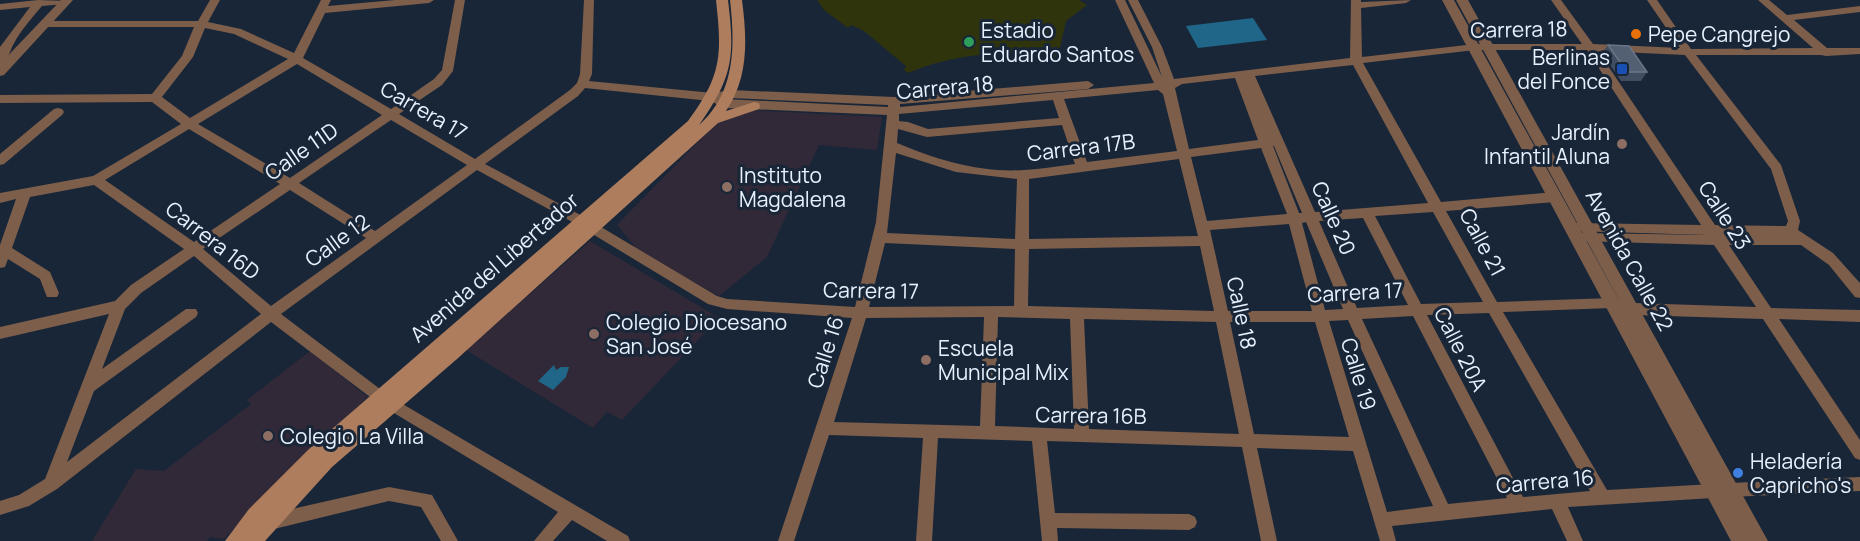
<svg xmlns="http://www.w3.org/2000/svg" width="1860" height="541" viewBox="0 0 1860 541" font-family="Manrope,sans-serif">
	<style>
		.education { fill: #312938 }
		.green { fill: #2f340c }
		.water { fill: #206688 }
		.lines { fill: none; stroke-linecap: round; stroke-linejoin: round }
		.minor { fill: #7c5e4a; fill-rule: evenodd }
		.tertiary { fill: #7c5e4a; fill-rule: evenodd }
		.secondary { fill: #ad7d5d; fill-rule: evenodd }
		.wall { fill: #414e62 }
		.building { fill: #536073; stroke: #6a7688; stroke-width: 1.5 }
		.food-dot { fill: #e8710a; stroke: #192638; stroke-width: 2 }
		.leisure-dot { fill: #2e9e5b; stroke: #192638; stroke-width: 2 }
		.transit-dot { fill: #1a4fb4; stroke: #192638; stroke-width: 2 }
		.education-dot { fill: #8d6e63; stroke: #192638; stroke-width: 2 }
		.shop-dot { fill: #3f7fe0; stroke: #192638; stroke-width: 2 }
		.labels { text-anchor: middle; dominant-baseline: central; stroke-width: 6; stroke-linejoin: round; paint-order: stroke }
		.street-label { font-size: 21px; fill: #e8f1fe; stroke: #192638 }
		.poi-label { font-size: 21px; fill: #e8f1fe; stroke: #192638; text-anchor: start }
	</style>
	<rect width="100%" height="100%" fill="#192638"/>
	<g class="education">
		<polygon points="730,109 882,117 877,150 819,145 767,257 719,296 640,253 617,225"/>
		<polygon points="590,241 719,318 622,420 607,412 593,428 466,350"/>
		<polygon points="310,351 368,397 282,478 224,539 210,537 207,541 92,541 136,469 164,471 251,404 247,400"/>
	</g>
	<path class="green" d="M 817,0 L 1079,0 L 1087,5 L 1066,21 L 1058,57 C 1007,50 956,53 908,73 L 904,70 L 906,66 L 864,31 L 851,25 L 848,28 L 824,10 Z"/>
	<g class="water">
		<polygon points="1253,18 1267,40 1198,48 1186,26"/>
		<polygon points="554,365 556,370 561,367 569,367 566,377 553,390 538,381"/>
	</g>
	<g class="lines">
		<g class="minor">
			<path d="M 38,0 L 70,1 L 65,4 L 42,6 C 26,25 9,43 6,68 L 0,72 L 0,47 L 30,7 L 0,10 L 0,4 Z"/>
			<path d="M 210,0 L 220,0 L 208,22 L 241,29 L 294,53 L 321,0 L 331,0 L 328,6 L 395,0 L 434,0 L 429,3 L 325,13 L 303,58 L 391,109 L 434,79 L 442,70 L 455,0 L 465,0 L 453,71 L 442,85 L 399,114 L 475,159 L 570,90 L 577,83 L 580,74 L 584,0 L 594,0 L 592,74 L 589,81 L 713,93 L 730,90 L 894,97 L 1088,81 L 1094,85 L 1088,89 L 900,104 L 900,107 L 1154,83 L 1115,0 L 1125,0 L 1162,77 L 1152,47 L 1128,0 L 1138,0 L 1162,47 L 1174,79 L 1350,58 L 1351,0 L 1361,0 L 1361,2 L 1411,0 L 1406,3 L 1361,8 L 1362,57 L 1475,44 L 1582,44 L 1551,0 L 1561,0 L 1593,44 L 1680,48 L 1647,0 L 1657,0 L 1691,49 L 1813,48 L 1758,0 L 1769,0 L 1787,15 L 1860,6 L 1860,12 L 1794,20 L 1827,48 L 1860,48 L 1860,54 L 1826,56 L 1821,55 L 1696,55 L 1781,165 L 1800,221 L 1798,230 L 1833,253 L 1860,283 L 1860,298 L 1855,297 L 1829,265 L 1801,245 L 1729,245 L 1771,308 L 1860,310 L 1860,322 L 1779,319 L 1860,440 L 1860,460 L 1855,458 L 1763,319 L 1634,315 L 1612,308 L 1503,312 L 1607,490 L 1713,484 L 1719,486 L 1721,491 L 1719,496 L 1713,498 L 1568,507 L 1583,541 L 1567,541 L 1552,509 L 1392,526 L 1396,541 L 1380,541 L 1353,451 L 1257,448 L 1277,541 L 1261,541 L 1242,447 L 1047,441 L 1055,513 L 1189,514 L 1195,517 L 1197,522 L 1195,527 L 1189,530 L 1057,528 L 1058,541 L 1042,541 L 1032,441 L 938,438 L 932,541 L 916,541 L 923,438 L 829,435 L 794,541 L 778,541 L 852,318 L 727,309 L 708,304 L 576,224 L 477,170 L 281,314 L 384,392 L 386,396 L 384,400 L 379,402 L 374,400 L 271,322 L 57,489 L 29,506 L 0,515 L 0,501 L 19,495 L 45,479 L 109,314 L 0,339 L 0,327 L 115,301 L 131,285 L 184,249 L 94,185 L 30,197 L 12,248 L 50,272 L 59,293 L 57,297 L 47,297 L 40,279 L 8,259 L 5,267 L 0,268 L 0,245 L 16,199 L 0,203 L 0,193 L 93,176 L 181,124 L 152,102 L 0,103 L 0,95 L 152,94 L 182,56 L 194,27 L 45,27 L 40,24 L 45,21 L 198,21 ZM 205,28 L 234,34 L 288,59 L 190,118 L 162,97 L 193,57 ZM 1475,50 L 1587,50 L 1701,225 L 1577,223 L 1570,228 L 1572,231 L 1708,235 L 1583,233 L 1578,235 L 1576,238 L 1578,241 L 1714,245 L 1756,307 L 1634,303 L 1612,298 L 1497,302 L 1446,211 L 1555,202 L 1561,197 L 1555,192 L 1441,202 L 1363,63 ZM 1598,51 L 1685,55 L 1771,169 L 1788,221 L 1786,226 L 1715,225 ZM 297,64 L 382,115 L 290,178 L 198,124 ZM 1353,65 L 1428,203 L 1315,212 L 1255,76 ZM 1235,78 L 1258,140 L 1189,149 L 1175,88 L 1182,84 ZM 585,88 L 710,101 L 725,108 L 887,115 L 876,222 L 855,307 L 727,299 L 717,296 L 586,218 L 485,164 L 578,96 ZM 1158,90 L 1163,94 L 1177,151 L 1087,162 L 1064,99 ZM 730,98 L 888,105 L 888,107 L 725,99 ZM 1053,100 L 1059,118 L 928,129 L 908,122 L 899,121 L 899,114 ZM 391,120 L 467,165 L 375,231 L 299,183 ZM 1062,125 L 1075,164 C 1058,166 1041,169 1024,170 C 981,173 937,160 897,143 L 898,129 L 927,137 ZM 189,129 L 280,184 L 194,242 L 105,180 ZM 1273,146 L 1274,146 L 1302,213 L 1299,213 ZM 1261,148 L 1287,214 L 1207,221 L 1191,157 ZM 896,153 L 956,172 L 1017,179 L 1015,239 L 887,233 ZM 1179,159 L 1198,236 L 1029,239 L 1029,179 ZM 290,190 L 366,238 L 271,306 L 203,249 ZM 1433,212 L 1483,302 L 1421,304 L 1375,216 ZM 1363,218 L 1408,305 L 1357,308 L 1319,221 ZM 1306,222 L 1343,309 L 1325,310 L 1302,223 ZM 1289,224 L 1312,311 L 1228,311 L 1210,230 ZM 885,243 L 1015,249 L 1014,306 L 869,307 ZM 1200,246 L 1214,311 L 1028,306 L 1029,249 ZM 194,256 L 261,314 L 67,462 L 94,391 L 196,317 L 198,313 L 196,309 L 186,309 L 102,369 L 125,309 L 141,293 ZM 1489,313 L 1590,491 L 1523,497 L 1427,315 ZM 1413,316 L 1507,498 L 1448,504 L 1362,319 ZM 984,317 L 980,426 L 834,422 L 866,318 ZM 998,317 L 1070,319 L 1074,429 L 995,426 ZM 1084,319 L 1216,322 L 1239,434 L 1089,429 ZM 1348,320 L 1433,506 L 1387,512 L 1329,321 ZM 1230,322 L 1315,322 L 1349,437 L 1254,434 Z"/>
			<polygon points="58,108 62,109 64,112 62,115 4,164 0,165 0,154 54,109"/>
			<polygon points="394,399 628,536 630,541 607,541 572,520 553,541 534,541 558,512 389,410 386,405 389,400"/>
			<polygon points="1860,477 1860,491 1730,497 1724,495 1722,490 1724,485 1730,483"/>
			<polygon points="389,487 432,495 458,541 441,541 421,507 389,501 270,530 264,527 262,522 264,517 270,514"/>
		</g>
		<g class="tertiary">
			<polygon points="61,0 73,0 4,75 0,76 0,64"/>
			<polygon points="1442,0 1454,0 1630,320 1456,0 1468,0 1768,541 1731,541"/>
		</g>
		<path class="secondary" d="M 716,0 L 728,0 C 735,57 733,77 699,125 C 736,92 735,45 730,0 L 742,0 C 747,39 749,77 726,111 L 754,102 L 759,103 L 760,106 L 759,109 L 718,123 L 457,359 L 332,467 L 265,541 L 225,541 L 249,509 L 309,449 L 688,121 C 722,75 722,55 716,0 Z"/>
	</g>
	<polygon class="wall" points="1608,45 1647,72 1641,81 1621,81 1602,53"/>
	<polygon class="building" points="1608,45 1629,46 1647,72 1627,72"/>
	<circle class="food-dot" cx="1636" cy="34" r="6"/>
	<circle class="leisure-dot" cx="969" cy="42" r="6"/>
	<rect class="transit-dot" x="1616" y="63" width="12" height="12" rx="3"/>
	<g class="education-dot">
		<circle cx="1622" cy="144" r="6"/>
		<circle cx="727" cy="187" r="6"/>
		<circle cx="594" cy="334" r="6"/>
		<circle cx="926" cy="360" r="6"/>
		<circle cx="268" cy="436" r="6"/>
	</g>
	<circle class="shop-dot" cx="1738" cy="473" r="6"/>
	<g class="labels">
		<g class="street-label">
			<text transform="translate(1519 29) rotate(-1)">Carrera 18</text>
			<text transform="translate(945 87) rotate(-5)">Carrera 18</text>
			<text transform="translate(424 110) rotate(30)">Carrera 17</text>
			<text transform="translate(1081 147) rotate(-7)">Carrera 17B</text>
			<text transform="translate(301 151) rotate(-35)">Calle 11D</text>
			<text transform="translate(1725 215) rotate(57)">Calle 23</text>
			<text transform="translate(1334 218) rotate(66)">Calle 20</text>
			<text transform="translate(213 240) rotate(38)">Carrera 16D</text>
			<text transform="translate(337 240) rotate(-36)">Calle 12</text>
			<text transform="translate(1483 242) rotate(62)">Calle 21</text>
			<text transform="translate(1630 260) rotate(61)">Avenida Calle 22</text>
			<text transform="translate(494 267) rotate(-41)">Avenida del Libertador</text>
			<text transform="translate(871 290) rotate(1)">Carrera 17</text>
			<text transform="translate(1355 292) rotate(-3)">Carrera 17</text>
			<text transform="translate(1242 313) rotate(78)">Calle 18</text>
			<text transform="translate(1461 349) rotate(63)">Calle 20A</text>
			<text transform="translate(825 352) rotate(-72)">Calle 16</text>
			<text transform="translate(1359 374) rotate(73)">Calle 19</text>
			<text transform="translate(1091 415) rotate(1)">Carrera 16B</text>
			<text transform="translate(1545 481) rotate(-5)">Carrera 16</text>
		</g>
		<g class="poi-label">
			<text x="981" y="30">Estadio<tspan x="981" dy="24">Eduardo Santos</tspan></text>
			<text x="1648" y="34">Pepe Cangrejo</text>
			<text x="1610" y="57" text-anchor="end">Berlinas<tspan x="1610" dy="24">del Fonce</tspan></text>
			<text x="1610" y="132" text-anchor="end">Jardín<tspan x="1610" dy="24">Infantil Aluna</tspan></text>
			<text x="739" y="175">Instituto<tspan x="739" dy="24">Magdalena</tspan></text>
			<text x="606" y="322">Colegio Diocesano<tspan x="606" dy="24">San José</tspan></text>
			<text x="938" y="348">Escuela<tspan x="938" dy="24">Municipal Mix</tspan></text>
			<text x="280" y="436">Colegio La Villa</text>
			<text x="1750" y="461">Heladería<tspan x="1750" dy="24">Capricho's</tspan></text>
		</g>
	</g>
</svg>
